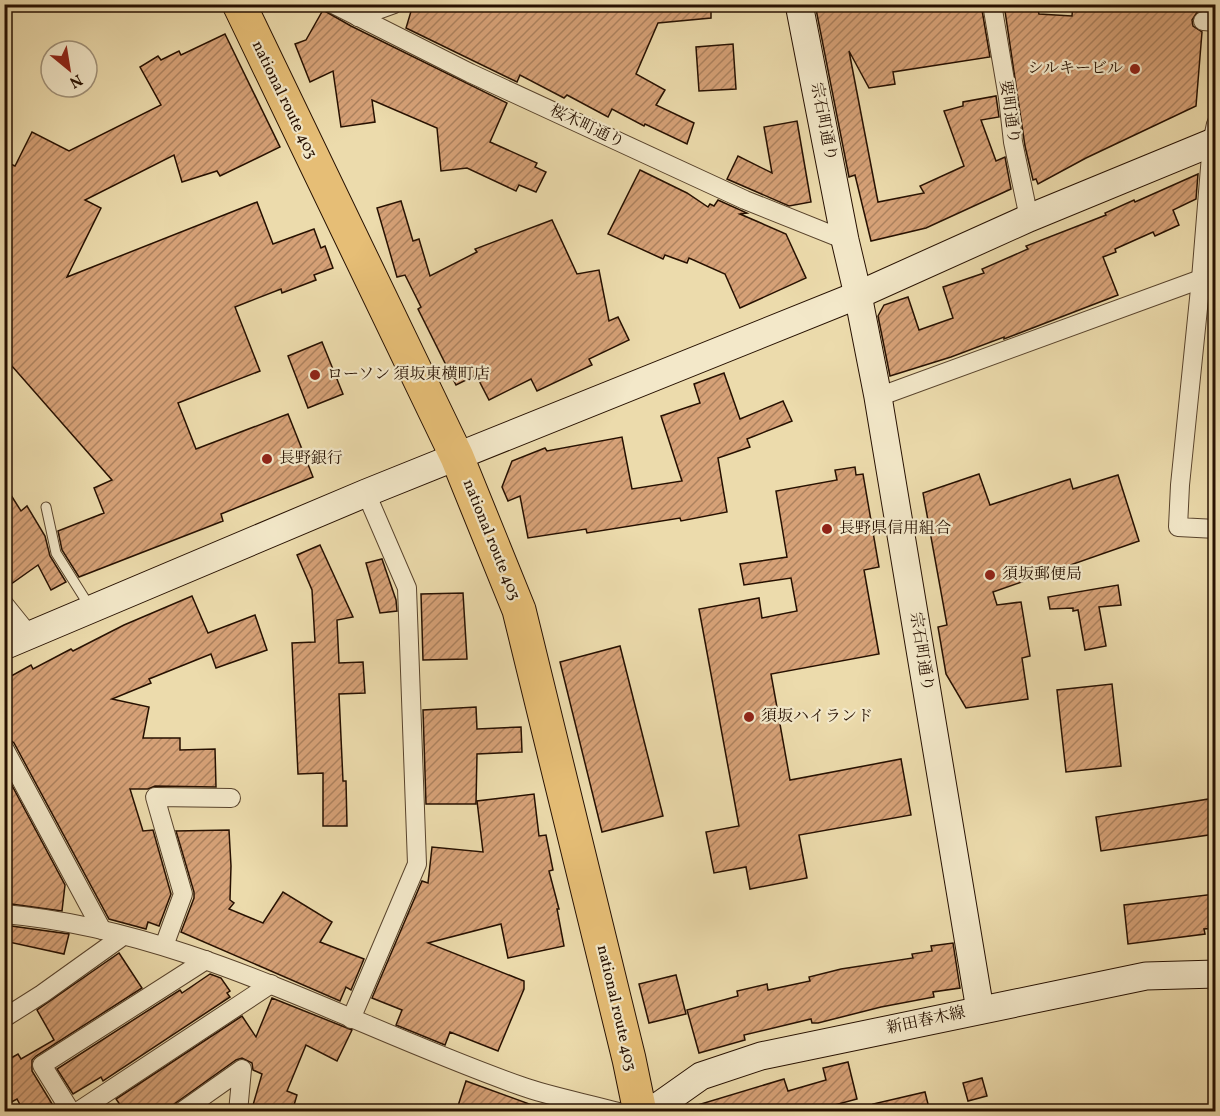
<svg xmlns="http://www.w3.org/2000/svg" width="1220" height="1116" viewBox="0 0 1220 1116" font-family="Vollkorn,'Noto Serif JP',serif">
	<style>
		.building { fill: url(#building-hatch); stroke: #261001; stroke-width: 1.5 }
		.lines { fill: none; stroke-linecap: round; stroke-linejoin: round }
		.lane-casing { stroke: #58432c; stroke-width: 11 }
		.street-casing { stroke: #58432c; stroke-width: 20 }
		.secondary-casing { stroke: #261001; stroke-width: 29 }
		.highway-casing { stroke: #261001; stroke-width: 35 }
		.lane { stroke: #f3e8c9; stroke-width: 9 }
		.street { stroke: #f3e8c9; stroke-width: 18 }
		.secondary { stroke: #f3e8c9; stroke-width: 27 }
		.highway { stroke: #e6be76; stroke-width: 33 }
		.poi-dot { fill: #8f2418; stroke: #f3e8c9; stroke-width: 2 }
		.labels { text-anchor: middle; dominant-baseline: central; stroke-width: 4.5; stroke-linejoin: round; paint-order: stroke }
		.poi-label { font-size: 16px; fill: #261001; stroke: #f3e8c9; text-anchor: start }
		.street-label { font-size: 16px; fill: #261001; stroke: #f3e8c9 }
	</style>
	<defs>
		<pattern id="building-hatch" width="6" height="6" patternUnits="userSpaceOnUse" patternTransform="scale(1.5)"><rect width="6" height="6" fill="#d6a177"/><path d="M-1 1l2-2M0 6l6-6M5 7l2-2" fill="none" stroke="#ad825f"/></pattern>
	</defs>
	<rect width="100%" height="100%" fill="#ecdbac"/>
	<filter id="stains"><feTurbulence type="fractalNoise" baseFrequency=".00333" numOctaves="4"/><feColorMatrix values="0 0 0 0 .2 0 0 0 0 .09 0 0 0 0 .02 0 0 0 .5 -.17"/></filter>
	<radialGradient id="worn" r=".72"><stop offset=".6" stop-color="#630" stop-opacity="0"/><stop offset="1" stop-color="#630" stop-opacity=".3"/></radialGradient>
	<g class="building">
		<polygon points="425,4 711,4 711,18 658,23 636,74 665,90 656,105 694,123 687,144 645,124 644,126 612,109 608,117 567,95 564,98 520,75 517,82 406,28 412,8"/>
		<polygon points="815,4 981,4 990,57 893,72 895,84 869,88 849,51 878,202 924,193 920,186 964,166 944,111 963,106 963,102 996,96 999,117 981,120 996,161 1005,157 1011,189 926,228 871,241 855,175 849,177"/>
		<polygon points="1073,4 1204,4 1204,10 1198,11 1192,20 1193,26 1202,32 1196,106 1086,158 1038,184 1036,179 1033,180 1025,146 1005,11 1037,6 1039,14 1072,16"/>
		<polygon points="323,10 351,26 507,103 490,142 537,163 535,167 546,172 536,192 519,185 516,191 467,168 441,171 437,128 372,100 375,122 341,127 333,71 310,82 295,44 306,40"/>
		<polygon points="225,34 280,147 220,176 217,171 182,182 174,155 85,200 101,208 67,277 257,202 273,244 314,229 321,248 325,246 333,268 314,275 316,280 282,293 281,289 235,307 260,371 178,403 196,449 288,414 313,477 221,514 223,521 79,577 62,550 58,531 104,513 94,488 112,480 4,357 4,161 15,166 32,132 69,151 161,105 140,67 158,56 161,60 179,51 181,55"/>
		<polygon points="733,44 736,89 699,91 696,47"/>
		<polygon points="797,121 811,202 789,206 727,179 738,156 772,173 764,127"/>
		<polygon points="640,170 687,193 708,207 710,204 714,206 718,200 747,213 740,214 786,234 806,278 740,308 725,274 689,258 687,263 665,255 663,259 608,234"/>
		<polygon points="1198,174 1196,199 1173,210 1179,225 1155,236 1153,232 1115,249 1116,252 1103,257 1118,295 1004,339 1004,337 951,357 890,376 878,316 884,305 908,297 919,330 953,318 943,287 984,273 982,269 1028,249 1026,246 1106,215 1105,213 1134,200 1135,202"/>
		<polygon points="401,201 413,241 419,239 430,276 477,252 475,249 552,220 577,274 599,270 609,321 618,317 629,340 589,359 592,365 537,391 531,379 489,400 476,375 456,385 418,309 421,307 405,275 397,277 377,208"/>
		<polygon points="322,342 343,394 308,408 288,356"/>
		<polygon points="724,373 740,419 783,401 792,421 747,439 750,447 718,458 727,512 681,521 680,518 587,533 586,529 528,538 520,496 508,501 502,487 512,461 545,448 547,451 622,437 632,489 682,481 661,416 700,403 694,384"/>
		<polygon points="855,467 856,475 863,474 879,567 864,570 879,654 771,674 790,780 901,759 911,815 799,835 807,878 750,889 746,867 714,873 706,832 739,826 699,609 759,598 762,618 797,611 791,578 744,585 740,564 787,557 776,491 837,480 835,470"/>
		<polygon points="979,474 990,505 1070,479 1073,489 1118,475 1139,541 993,592 997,605 1021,602 1030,656 1022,658 1028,699 966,708 946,674 938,627 947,625 923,493"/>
		<polygon points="4,484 21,511 27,506 45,536 50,556 66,582 51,590 38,565 4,589"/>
		<polygon points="320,545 353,617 337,620 339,663 363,662 365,693 339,694 343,781 346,781 347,826 323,826 323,773 298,774 292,643 315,642 312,590 297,555"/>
		<polygon points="382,559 396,600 397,611 380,613 366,563"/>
		<polygon points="1118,585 1121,605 1099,607 1106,646 1085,650 1078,610 1073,611 1073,608 1050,609 1048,597"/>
		<polygon points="463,593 467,659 423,660 421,594"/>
		<polygon points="192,596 208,633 255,615 267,650 216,668 211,654 149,679 151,683 112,699 149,707 143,738 180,738 180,750 215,749 216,787 155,786 148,789 130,789 143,831 153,830 171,894 159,926 148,922 146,929 109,919 14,743 4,735 4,680 31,665 33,669 71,649 73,651 124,625"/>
		<polygon points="620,646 663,816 602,832 560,662"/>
		<polygon points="1112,684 1121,766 1066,772 1057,690"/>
		<polygon points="476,707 477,729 521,727 522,752 477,754 476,804 426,804 423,710"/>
		<polygon points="8,778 65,885 62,911 4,903 4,780"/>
		<polygon points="534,794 539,836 546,835 553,870 549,871 559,909 557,909 564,946 508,958 501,924 428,943 524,981 524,989 498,1051 450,1032 445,1045 396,1025 402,1010 372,998 422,881 428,883 432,847 483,852 477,801"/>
		<polygon points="1215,798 1215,834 1101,851 1096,817"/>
		<polygon points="229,830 231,866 230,900 234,903 229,909 263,923 283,892 332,922 320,942 364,959 351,990 346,987 340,1001 181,932 194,898 194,892 176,831"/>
		<polygon points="1215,894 1215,928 1204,929 1205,934 1128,944 1124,905"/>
		<polygon points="4,925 69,934 64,954 4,941"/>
		<polygon points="953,943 960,988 933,992 934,997 881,1007 818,1023 812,1023 811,1019 744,1035 745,1040 699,1053 687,1010 738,996 737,991 767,984 768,990 810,981 809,977 841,969 913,958 912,954 932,951 931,946"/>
		<polygon points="119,953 142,988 36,1056 32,1060 32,1071 57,1112 24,1112 17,1099 4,1106 4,1062 18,1054 21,1059 54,1040 37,1010"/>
		<polygon points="210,974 221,978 230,991 227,993 230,997 103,1081 101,1077 73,1094 57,1069 180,990 182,993"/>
		<polygon points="676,975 686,1014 649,1023 639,984"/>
		<polygon points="272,998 352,1030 337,1061 306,1045 287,1091 297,1095 292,1112 251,1112 262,1074 253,1070 252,1063 242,1058 236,1060 163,1112 125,1112 116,1099 242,1016 256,1037"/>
		<polygon points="848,1062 857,1099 827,1107 828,1112 692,1112 691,1107 784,1079 788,1091 826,1080 823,1068"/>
		<polygon points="982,1078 987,1096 968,1101 963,1083"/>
		<polygon points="466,1081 543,1109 543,1112 456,1112"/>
		<polygon points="925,1092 930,1112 874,1112 873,1104"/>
	</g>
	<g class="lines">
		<defs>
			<polyline id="lane" points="46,507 56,553 90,607"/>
			<g id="street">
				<polyline points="333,4 470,73 745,200 845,240"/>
				<polyline points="992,4 1008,98 1013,142 1029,218"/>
				<polyline points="358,17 394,4"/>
				<polyline points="1203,21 1216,22"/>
				<polyline points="1216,124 1212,143 1201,279 1180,485 1178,527 1216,529"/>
				<polyline points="878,397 1201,279"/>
				<polyline points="4,604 29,635"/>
				<polyline points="4,748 102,930"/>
				<path d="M 4,914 C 189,930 350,1026 521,1086 C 552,1097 586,1103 618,1112"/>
				<polyline points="164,946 183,894 155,797 231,798"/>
				<polyline points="4,1018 42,994 123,936"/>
				<polyline points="351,1019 417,864 407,588 366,493"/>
				<polyline points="71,1112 42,1065 206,960"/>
				<polyline points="77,1112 271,984"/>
				<polyline points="181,1112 242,1069 238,1112"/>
			</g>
			<g id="secondary">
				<polyline points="799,4 845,240 858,295 878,397 980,1010"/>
				<polyline points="4,646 366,493 858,295 1029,218 1216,141"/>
				<polyline points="650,1112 701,1076 761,1056 1146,976 1216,974"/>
			</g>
			<polyline id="highway" points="239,4 457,457 519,610 629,1059 640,1112"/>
		</defs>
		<use href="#lane" class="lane-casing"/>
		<use href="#street" class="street-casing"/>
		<use href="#secondary" class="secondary-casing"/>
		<use href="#highway" class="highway-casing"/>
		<use href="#lane" class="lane"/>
		<use href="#street" class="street"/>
		<use href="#secondary" class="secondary"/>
		<use href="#highway" class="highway"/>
	</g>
	<g class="poi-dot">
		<circle cx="1135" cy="69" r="6"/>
		<circle cx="315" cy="375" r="6"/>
		<circle cx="267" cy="459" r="6"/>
		<circle cx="827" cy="529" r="6"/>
		<circle cx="990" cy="575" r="6"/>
		<circle cx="749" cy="717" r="6"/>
	</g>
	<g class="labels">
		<g class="poi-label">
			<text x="1123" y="69" text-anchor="end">シルキービル</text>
			<text x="327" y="375">ローソン 須坂東横町店</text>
			<text x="279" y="459">長野銀行</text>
			<text x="839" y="529">長野県信用組合</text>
			<text x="1002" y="575">須坂郵便局</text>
			<text x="761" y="717">須坂ハイランド</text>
		</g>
		<g class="street-label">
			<text transform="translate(284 100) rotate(64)">national route 403</text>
			<text transform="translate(1009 112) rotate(82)">要町通り</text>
			<text transform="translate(823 122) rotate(79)">宗石町通り</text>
			<text transform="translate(587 127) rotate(25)">桜木町通り</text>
			<text transform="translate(491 540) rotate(68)">national route 403</text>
			<text transform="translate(921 652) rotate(81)">宗石町通り</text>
			<text transform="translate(616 1008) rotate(77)">national route 403</text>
			<text transform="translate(926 1021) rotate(-12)">新田春木線</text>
		</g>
	</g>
	<rect width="1220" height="1116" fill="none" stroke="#ecdbac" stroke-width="24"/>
	<rect x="6" y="6" width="1208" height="1104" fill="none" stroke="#261001" stroke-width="3"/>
	<rect x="12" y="12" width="1196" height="1092" fill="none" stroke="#261001" stroke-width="1.5"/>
	<g transform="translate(69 69) rotate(150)"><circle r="28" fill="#f3e8c9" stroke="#a19279" stroke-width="1.5"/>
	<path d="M0-4.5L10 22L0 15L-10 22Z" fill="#8f2418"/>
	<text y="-9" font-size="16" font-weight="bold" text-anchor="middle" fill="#261001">N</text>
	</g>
	<rect width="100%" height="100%" filter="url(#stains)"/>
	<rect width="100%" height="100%" fill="url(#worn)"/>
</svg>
